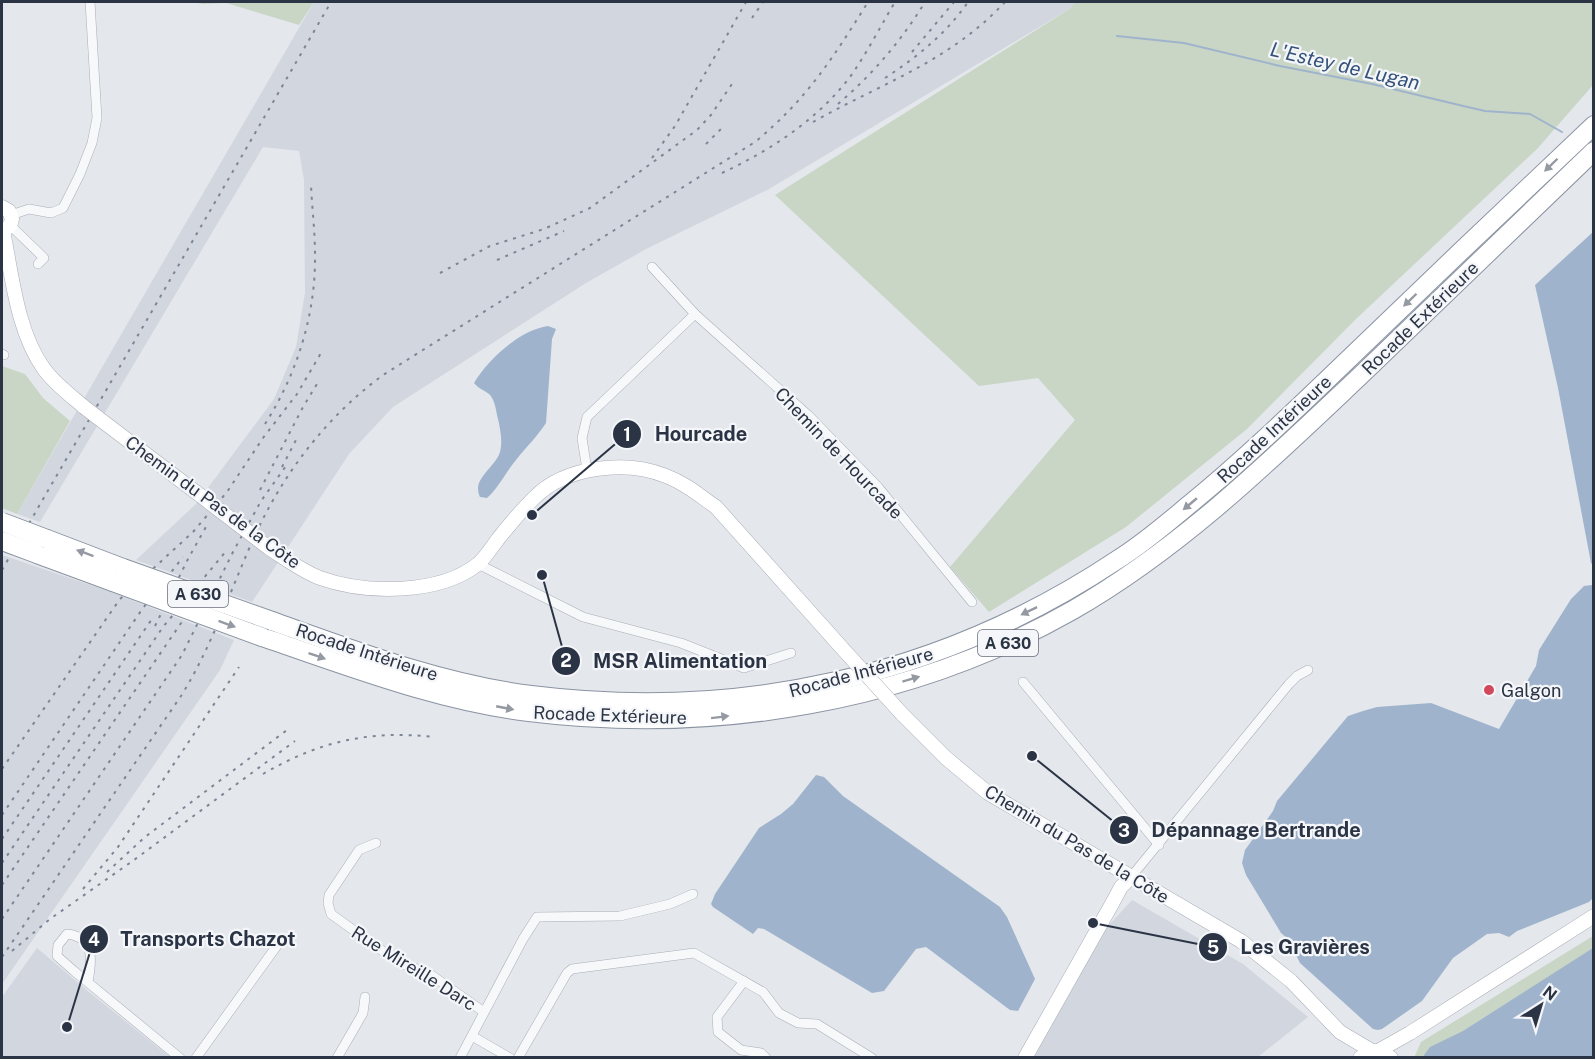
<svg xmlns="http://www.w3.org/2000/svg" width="1595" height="1059" viewBox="0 0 1595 1059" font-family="'Public Sans',sans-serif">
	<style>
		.built { fill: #d2d6de }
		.green { fill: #c9d6c5 }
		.water { fill: #9fb4cc }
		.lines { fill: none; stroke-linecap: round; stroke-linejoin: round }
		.stream { stroke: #9fb4cc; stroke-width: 2 }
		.street-casing { stroke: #a9aeb7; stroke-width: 10 }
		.secondary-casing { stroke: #a9aeb7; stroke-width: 15 }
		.highway-casing { stroke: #8b94a3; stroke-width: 20 }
		.street { stroke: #f7f8fa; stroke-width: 9 }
		.secondary { stroke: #fff; stroke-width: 14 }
		.highway { stroke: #fff; stroke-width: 18 }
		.rail { stroke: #7d8696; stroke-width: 2; stroke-dasharray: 3 6; stroke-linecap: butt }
		.secondary-bridge-casing { stroke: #a9aeb7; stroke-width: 15; stroke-linecap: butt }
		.highway-bridge-casing { stroke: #8b94a3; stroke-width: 20; stroke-linecap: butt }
		.secondary-bridge { stroke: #fff; stroke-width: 14 }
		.highway-bridge { stroke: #fff; stroke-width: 18 }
		.oneway { fill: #959aa2 }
		.poi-dot { fill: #d1495b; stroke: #f4f6f9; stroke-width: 2 }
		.labels { text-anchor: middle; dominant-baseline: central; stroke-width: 4.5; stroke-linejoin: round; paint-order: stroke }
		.shield { fill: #f4f6f9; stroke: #676e7b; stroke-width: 1.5 }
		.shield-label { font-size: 16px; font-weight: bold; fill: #2b3445 }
		.street-label { font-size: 18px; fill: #2b3445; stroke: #f4f6f9 }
		.poi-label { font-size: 18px; fill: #2b3445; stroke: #f4f6f9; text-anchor: start }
		.water-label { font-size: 20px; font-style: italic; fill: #34527a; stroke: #f4f6f9 }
		.leader { fill: none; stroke: #2b3445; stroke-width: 2 }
		.callout-dot { fill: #2b3445; stroke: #f4f6f9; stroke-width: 2 }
		.mark-label { font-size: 18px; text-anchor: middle; font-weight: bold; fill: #fff }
		.callout-label { font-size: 20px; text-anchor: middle; font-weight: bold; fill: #2b3445; stroke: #f4f6f9; stroke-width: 4.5; stroke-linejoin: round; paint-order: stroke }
	</style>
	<rect width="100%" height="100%" fill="#e4e7ec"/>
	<g class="built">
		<polygon points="314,2 1075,2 1071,8 769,189 646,249 586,283 393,407 349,454 252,602 136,560 196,504 274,399 296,347 305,293 304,180 299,151 263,147 40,522 17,514"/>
		<polygon points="2,555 108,591 234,640 220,670 2,984"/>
		<polygon points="1132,900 1243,964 1308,1017 1258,1057 1032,1058 1099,936"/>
		<polygon points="37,948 89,992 170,1057 2,1057 2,997"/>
	</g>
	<g class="green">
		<polygon points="192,2 314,2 299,25 226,3 203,4"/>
		<polygon points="1075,2 1593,2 1593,85 1537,149 1356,319 1247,429 1126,527 989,612 950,567 1075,420 1038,378 979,386 775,195 1071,8"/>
		<polygon points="2,366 25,374 43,398 70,421 17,514 2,508"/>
		<polygon points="1593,936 1593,1057 1414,1058 1421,1042"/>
	</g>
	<g class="water">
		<polygon points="1593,232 1593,565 1591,563 1558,388 1535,285"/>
		<path d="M 548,326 L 556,329 L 552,339 L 546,423 C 537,437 526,447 516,460 C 506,472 499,487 487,498 L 480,497 C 471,479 495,468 500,452 C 503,441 500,427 497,415 C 496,409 494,398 489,394 C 483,389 480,390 474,383 C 488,359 520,330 548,326 Z"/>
		<polygon points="1592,585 1593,898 1589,902 1517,931 1509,937 1499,933 1487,934 1453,958 1422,1001 1382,1029 1378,1030 1373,1029 1300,963 1288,939 1281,933 1246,875 1242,863 1245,850 1273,811 1277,801 1348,716 1363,711 1377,707 1431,703 1499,729 1536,666 1539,650 1571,599 1584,586"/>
		<polygon points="816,775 824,777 843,796 1000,907 1007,917 1035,979 1018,1011 1010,1010 926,947 916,949 884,991 872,993 764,929 758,928 753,934 713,907 711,904 715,894 759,828 781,814 793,804"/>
		<polygon points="1593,948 1593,1057 1425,1057 1424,1055 1430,1047 1463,1031"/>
	</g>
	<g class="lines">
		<polyline class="stream" points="1117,36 1184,43 1280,66 1372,84 1459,105 1485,111 1530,114 1562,132"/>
		<defs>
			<g id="street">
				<polyline points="11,215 29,209 51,213 63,208 80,174 92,143 97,118 90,2"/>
				<polyline points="10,225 44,258 38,264"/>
				<polyline points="652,267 695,314 808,415 878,487 972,602"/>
				<polyline points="2,354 4,355"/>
				<polyline points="587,470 582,438 587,417 695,314"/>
				<polyline points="478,564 583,617 681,643 744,668 791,653"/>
				<polyline points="1023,682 1159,845"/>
				<polyline points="376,843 359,850 329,895 328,903 331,914 395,960 402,964 427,972 484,1012"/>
				<polyline points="1131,877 1289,684 1297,676 1308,670"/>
				<polyline points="744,981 717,1017 718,1032 741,1050 761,1053 766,1058"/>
				<path d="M 88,982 C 92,961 95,937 67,934 L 58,945 L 57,956 L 74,971 L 180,1058"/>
				<polyline points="472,1036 510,1058"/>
				<polyline points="196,1058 281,940"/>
				<polyline points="337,1058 363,1013 365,997"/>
				<polyline points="460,1058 523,939 537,917 620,916 670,904 693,894"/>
				<polyline points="518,1058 567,973 572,969 694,953 763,992 779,1013 798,1023 817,1024 872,1058"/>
			</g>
			<g id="secondary">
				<polyline points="2,207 9,211 12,219 10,226 2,231"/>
				<path d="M 3,231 C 12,275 17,332 44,369 C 55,384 70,395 84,407"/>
				<polyline points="97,417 201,496"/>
				<path d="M 269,548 C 286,559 302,571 320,578 C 365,594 439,595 478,564 C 485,558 492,547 498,539 C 509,525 521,511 534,498 C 565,466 626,460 666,476 C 685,483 700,496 716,507 L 842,648"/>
				<polyline points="902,714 946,758 988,793 1241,941 1291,981 1340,1032 1372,1051"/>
				<polyline points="1378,1051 1410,1033 1594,916"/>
				<polyline points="1025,1058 1113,902 1121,887 1131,877"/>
				<path d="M 1360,1058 C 1370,1049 1381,1049 1391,1058"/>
			</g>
			<g id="highway">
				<polyline points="47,539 123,568"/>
				<polyline points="37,554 113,582"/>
				<path d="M 272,621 C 356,651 442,684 531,695 C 740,721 941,677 1117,560 C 1143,544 1167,523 1190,504 C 1240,463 1286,419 1332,375 C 1419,291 1506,208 1594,125"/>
				<path d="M 262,637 C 348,666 437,701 529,712 C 714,735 910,703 1073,610 C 1181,548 1270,461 1360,376 C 1438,301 1516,226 1594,151"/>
			</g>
		</defs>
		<use href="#street" class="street-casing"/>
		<use href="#secondary" class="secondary-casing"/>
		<use href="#highway" class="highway-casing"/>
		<use href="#street" class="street"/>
		<use href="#secondary" class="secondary"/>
		<use href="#highway" class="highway"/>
		<g class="rail">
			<polyline points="752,18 763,2"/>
			<polyline points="912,52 954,2"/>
			<path d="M 885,78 C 917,57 946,34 968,2"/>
			<path d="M 838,104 C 872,75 902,40 925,2"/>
			<path d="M 813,122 C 882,83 949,62 1005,2"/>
			<polyline points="706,144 724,126"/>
			<polyline points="652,158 675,126 746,2"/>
			<path d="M 722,173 C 771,150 817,120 850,77 C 867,53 880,27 895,2"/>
			<polyline points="497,260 564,231"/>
			<polyline points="440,273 490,246 544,229 590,208 697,130 711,115 734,81"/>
			<path d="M 265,424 C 297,374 316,314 315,254 C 315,231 312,208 311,185"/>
			<polyline points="282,467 296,440"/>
			<polyline points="260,490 303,407 317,384"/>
			<polyline points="2,570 331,2"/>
			<polyline points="155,626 188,559 207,525"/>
			<polyline points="2,769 120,599 193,532 227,492 263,438 297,394 321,353"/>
			<path d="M 263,774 C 320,741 369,730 434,737"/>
			<polyline points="2,815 143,608 183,557"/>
			<polyline points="2,839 154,616"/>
			<polyline points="2,863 163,627 227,550"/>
			<polyline points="107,872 145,837 287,730"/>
			<polyline points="2,885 205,588"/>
			<polyline points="83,889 118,847 239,667"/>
			<polyline points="2,919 182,655 233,552 261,501 286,466"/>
			<polyline points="12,951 50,919 134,860 295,741"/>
			<path d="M 2,957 L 181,696 C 211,648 229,594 252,542 C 281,476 325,418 383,375 L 755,142 C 807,99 833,58 868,2"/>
		</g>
		<defs>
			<g id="secondary-bridge">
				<polyline points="84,407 97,417"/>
				<polyline points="201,496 269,548"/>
				<polyline points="842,648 902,714"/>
			</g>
			<g id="highway-bridge">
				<polyline points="2,522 47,539"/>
				<polyline points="2,541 37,554"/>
				<polyline points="123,568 272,621"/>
				<polyline points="113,582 262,637"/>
			</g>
		</defs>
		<use href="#secondary-bridge" class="secondary-bridge-casing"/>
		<use href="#highway-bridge" class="highway-bridge-casing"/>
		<use href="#secondary-bridge" class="secondary-bridge"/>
		<use href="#highway-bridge" class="highway-bridge"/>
	</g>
	<defs><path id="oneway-solid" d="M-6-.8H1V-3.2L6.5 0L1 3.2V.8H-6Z" transform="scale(1.5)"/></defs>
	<g class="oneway">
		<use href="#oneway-solid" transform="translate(1551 165) rotate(136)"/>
		<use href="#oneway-solid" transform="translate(1410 300) rotate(136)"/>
		<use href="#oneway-solid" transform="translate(1190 504) rotate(140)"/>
		<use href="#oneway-solid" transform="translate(85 553) rotate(-160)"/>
		<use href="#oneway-solid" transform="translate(1029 611) rotate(154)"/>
		<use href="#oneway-solid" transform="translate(227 624) rotate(20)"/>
		<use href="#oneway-solid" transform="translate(317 656) rotate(19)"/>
		<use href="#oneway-solid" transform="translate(911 679) rotate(-17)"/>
		<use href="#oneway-solid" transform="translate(505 708) rotate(11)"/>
		<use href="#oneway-solid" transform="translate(720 717) rotate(-7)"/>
	</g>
	<circle class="poi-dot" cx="1489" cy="690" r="6"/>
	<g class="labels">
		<g class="shield">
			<rect x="168" y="581" width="60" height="26" rx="4.5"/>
			<rect x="978" y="630" width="60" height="26" rx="4.5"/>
		</g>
		<g class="shield-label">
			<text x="198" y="594">A 630</text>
			<text x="1008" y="643">A 630</text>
		</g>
		<g class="street-label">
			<text transform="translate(1420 318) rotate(-44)">Rocade Extérieure</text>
			<text transform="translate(1274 429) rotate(-43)">Rocade Intérieure</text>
			<text transform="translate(839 453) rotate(46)">Chemin de Hourcade</text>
			<text transform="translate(213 502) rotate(36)">Chemin du Pas de la Côte</text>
			<text transform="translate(367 652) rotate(18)">Rocade Intérieure</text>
			<text transform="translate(861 672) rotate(-15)">Rocade Intérieure</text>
			<text transform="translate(610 715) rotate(2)">Rocade Extérieure</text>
			<text transform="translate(1077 844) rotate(31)">Chemin du Pas de la Côte</text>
			<text transform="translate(414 968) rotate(32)">Rue Mireille Darc</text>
		</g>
		<g class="poi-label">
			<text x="1501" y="690">Galgon</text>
		</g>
		<g class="water-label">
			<text transform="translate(1345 66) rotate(13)">L'Estey de Lugan</text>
		</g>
	</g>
	<path class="leader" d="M532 515L627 434M542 575L566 661M1032 756L1124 830M67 1027L94 939M1093 923L1213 947"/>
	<g class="callout-dot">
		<circle cx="532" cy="515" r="6"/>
		<circle cx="542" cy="575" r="6"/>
		<circle cx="1032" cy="756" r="6"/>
		<circle cx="67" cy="1027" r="6"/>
		<circle cx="1093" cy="923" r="6"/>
		<circle cx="627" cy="434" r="15"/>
		<circle cx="566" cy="661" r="15"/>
		<circle cx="1124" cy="830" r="15"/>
		<circle cx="94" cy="939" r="15"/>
		<circle cx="1213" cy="947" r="15"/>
	</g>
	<g class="mark-label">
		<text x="627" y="441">1</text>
		<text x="566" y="667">2</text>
		<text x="1124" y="837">3</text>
		<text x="94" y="946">4</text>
		<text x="1213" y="954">5</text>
	</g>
	<g class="callout-label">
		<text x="701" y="441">Hourcade</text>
		<text x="680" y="668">MSR Alimentation</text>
		<text x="1256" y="837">Dépannage Bertrande</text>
		<text x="208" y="946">Transports Chazot</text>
		<text x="1305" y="954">Les Gravières</text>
	</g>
	<rect width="1595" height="1059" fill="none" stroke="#2b3445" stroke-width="6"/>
	<g transform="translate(1541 1005) rotate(37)" stroke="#f4f6f9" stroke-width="4.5" paint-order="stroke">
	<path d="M0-4.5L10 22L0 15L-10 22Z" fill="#2b3445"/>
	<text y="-9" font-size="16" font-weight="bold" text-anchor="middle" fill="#2b3445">N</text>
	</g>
</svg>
